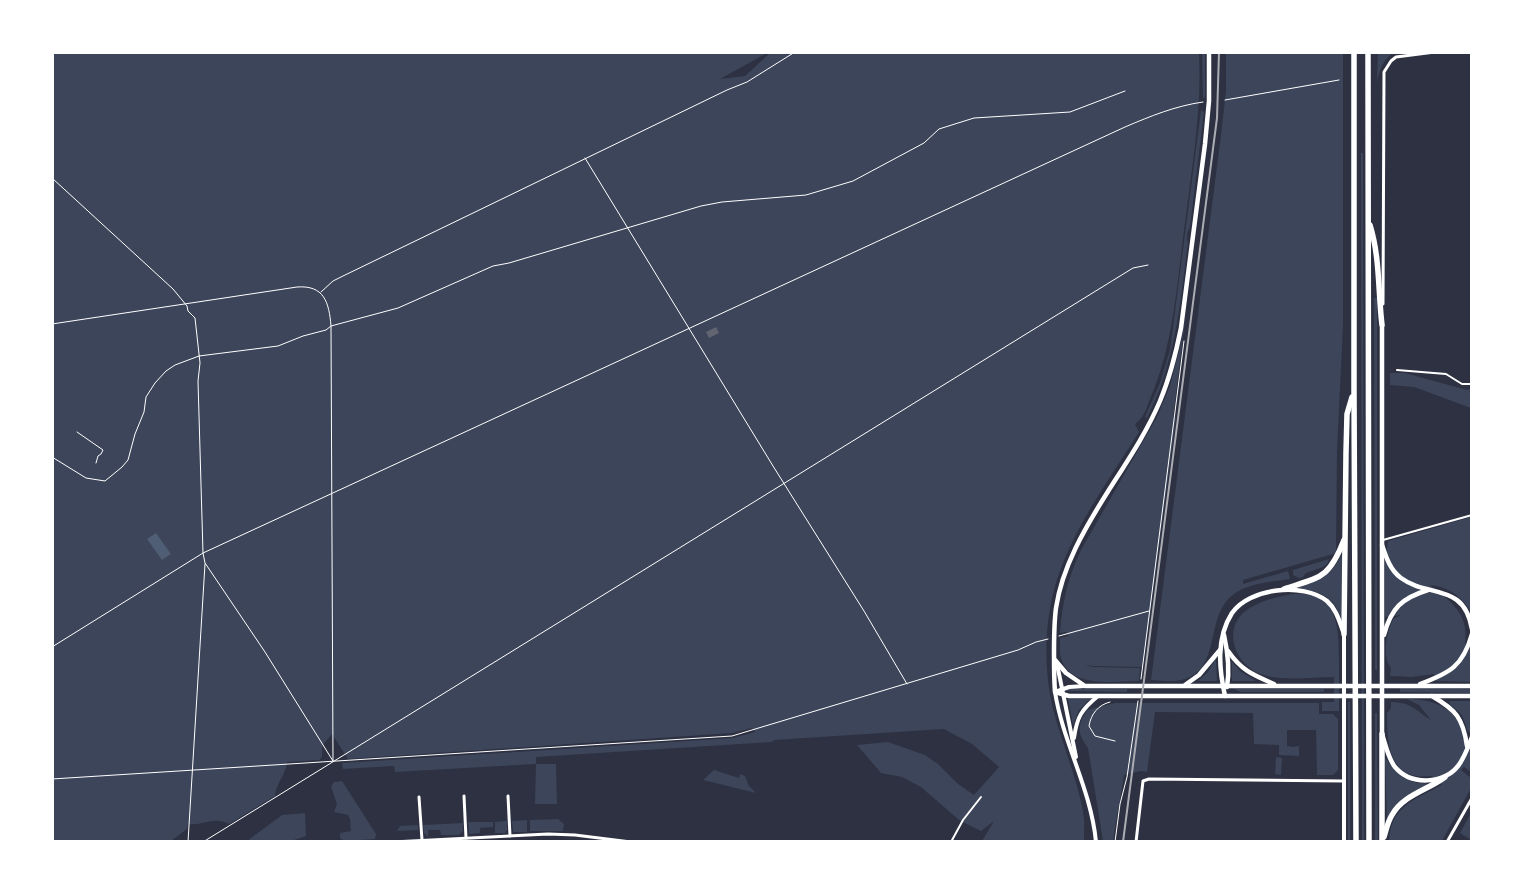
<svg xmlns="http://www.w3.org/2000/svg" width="1524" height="894" viewBox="0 0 1524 894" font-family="Commissioner,sans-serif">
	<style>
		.green { fill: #3c4559 }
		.water { fill: #4f5d75 }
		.building { fill: #626471 }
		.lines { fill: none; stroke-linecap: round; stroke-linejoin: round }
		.path { stroke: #fff; stroke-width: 1 }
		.service { stroke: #fff; stroke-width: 2 }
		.minor { stroke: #fff; stroke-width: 3 }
		.tertiary { stroke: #fff; stroke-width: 4 }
		.secondary { stroke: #fff; stroke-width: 4.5 }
		.trunk { stroke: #fff; stroke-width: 5.5 }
		.rail { stroke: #abadb3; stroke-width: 2 }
	</style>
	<rect width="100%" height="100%" fill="#2d3142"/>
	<g class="green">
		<path d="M 52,53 L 767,53 L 720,79 L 745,76 L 770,53 L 1199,53 C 1202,110 1192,167 1185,223 C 1177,282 1174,344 1150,399 C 1146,409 1144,418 1135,424 L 1139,432 C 1113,474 1081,517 1063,563 C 1045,607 1042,659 1052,705 C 1061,741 1076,775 1083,811 C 1085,821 1084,832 1084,841 L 982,841 L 994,821 L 981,831 L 959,820 L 921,787 L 902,777 L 881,773 L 857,745 L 888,742 L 925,755 L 938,764 L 958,784 L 974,795 L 999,767 L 972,744 L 944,729 L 774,740 L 772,742 L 536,757 L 536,764 L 395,772 L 394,766 L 343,769 L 342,763 L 733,738 L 755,732 L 752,728 L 732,733 L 348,759 L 332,734 L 322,746 L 322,757 L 319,760 L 287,762 C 286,775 276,783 275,796 L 229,824 C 213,816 205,826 188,824 L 187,829 L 171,841 L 53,841 Z"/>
		<polygon points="1202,53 1205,53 1205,97 1203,99"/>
		<path d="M 1226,53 L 1343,53 L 1343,326 L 1337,451 L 1336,552 L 1333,554 L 1243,580 L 1243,584 L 1288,571 L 1290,579 C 1271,582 1250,583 1234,594 C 1202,617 1225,676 1175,681 C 1167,682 1159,680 1151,680 L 1221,135 L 1226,91 Z"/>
		<path d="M 1378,53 L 1393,53 C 1383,60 1380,69 1377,81 Z"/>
		<path d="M 1201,110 L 1204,112 L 1190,227 C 1187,232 1186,237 1188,242 C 1180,305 1176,360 1147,418 L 1145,417 L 1160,383 L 1170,350 Z"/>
		<polygon points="1361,153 1363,153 1364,842 1362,841"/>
		<path d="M 1188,296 L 1173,418 L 1176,418 L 1143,667 L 1093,666 L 1085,665 L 1093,667 L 1140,668 L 1139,681 C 1115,681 1070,689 1061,658 C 1059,652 1060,644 1060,638 L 1068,636 L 1067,632 L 1060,633 C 1062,603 1068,577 1081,550 L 1157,417 L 1170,386 L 1182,339 Z"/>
		<polygon points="1374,298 1377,298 1377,670 1375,670"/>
		<polygon points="1390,373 1405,373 1467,390 1471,389 1471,408 1414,387 1390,385"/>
		<path d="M 1471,517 L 1471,612 C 1461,596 1449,587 1430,585 C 1451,602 1469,613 1465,643 L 1471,645 L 1471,682 L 1436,681 L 1434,674 L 1412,677 L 1390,676 L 1391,668 C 1381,655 1387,633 1393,619 L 1401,615 L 1385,617 L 1385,565 L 1388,541 Z"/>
		<path d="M 1341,556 L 1342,556 L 1341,617 C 1331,593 1320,593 1297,588 C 1319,580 1330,577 1341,556 Z"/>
		<polygon points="1329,559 1328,563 1323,567 1306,573 1303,577 1299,578 1293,575 1293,570"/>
		<path d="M 1293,594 C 1338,591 1339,626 1339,661 C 1339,678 1339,694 1339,711 L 1322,711 L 1322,702 L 1334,702 L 1334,677 C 1310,677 1280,682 1258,673 C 1236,663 1223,632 1243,613 C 1257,601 1276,597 1293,594 Z"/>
		<polygon points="1216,658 1217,681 1198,681 1208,672"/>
		<polygon points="1232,662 1240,671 1256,681 1232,681"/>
		<polygon points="1400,688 1471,689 1471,693 1400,692"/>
		<polygon points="1069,689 1127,689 1127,692 1066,691"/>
		<polygon points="1235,689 1324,689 1324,692 1241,692 1236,690"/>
		<polygon points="1068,699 1090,699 1079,710 1073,725"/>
		<path d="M 1407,699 C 1434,699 1461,709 1463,740 L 1471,738 L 1471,772 L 1464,767 L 1461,770 L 1471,778 L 1471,788 L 1442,841 L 1389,841 C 1390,807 1415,799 1442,785 L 1432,776 C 1427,776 1421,777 1416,776 C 1387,772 1387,735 1387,713 L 1391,708 L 1391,702 C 1412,702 1416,711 1431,720 L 1419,705 Z"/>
		<polygon points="1450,701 1471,701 1470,732 1468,732 1462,715 1449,703"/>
		<polygon points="1348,702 1350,702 1350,842 1348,841"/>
		<path d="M 1115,703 L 1319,703 L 1319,714 L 1333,714 L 1338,719 L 1338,770 L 1333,775 L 1317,775 L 1316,730 L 1287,730 L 1287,746 L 1293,747 L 1299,746 L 1299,756 L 1279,755 L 1279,745 L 1254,744 L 1253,713 L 1155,712 L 1147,772 L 1141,771 L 1124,775 C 1121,797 1116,819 1113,841 L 1103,841 L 1088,748 C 1077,733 1077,726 1087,710 Z"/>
		<polygon points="1375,713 1377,713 1378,842 1375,841"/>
		<polygon points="1276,757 1282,758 1281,775 1275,774"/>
		<polygon points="1385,758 1401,776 1413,782 1428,784 1428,786 1400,801 1387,819"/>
		<polygon points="536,764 556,764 557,804 535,804"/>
		<polygon points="714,770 739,778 740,774 745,776 749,786 756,793 703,780"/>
		<polygon points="342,781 376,834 375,839 344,841 340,838 340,833 351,831 350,819 348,815 334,812 337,804 331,787 334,782"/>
		<polygon points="305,813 306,836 291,841 247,841 282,815"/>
		<polygon points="1471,813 1471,840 1460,833"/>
		<polygon points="558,819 564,824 563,831 530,831 530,820"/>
		<polygon points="527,820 527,832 514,832 513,831 512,821"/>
		<polygon points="507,821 507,830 505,833 495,833 495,822"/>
		<polygon points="468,822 493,822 493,827 480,828 480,833 469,834"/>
		<polygon points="463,823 463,831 459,835 441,835 440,830 428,830 428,837 424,833 423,825"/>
		<polygon points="418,825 418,830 397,831 400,826"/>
	</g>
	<polygon class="water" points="156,533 171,554 162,560 147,539"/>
	<polygon class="building" points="716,327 719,333 709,338 706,332"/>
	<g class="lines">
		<g class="path">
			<polyline points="1225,100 1339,80"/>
			<polyline points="585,158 773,466 864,611 907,684"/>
			<polyline points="52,178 173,289 187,306 188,311 195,318 200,363 198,381 203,553 205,563 265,652 333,761"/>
			<polyline points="321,292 333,281 343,276 727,90 747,82 795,52"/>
			<path d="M 52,324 L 297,287 C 324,285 329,302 331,326 L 333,761"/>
			<polyline points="77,432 103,450 101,454 98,456 96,463"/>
			<polyline points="52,457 86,478 105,481 122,467 128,460 135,434 144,412 146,397 155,383 166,371 175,365 199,356 278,346 303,336 326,330 331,326 398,308 493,266 509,263 701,206 722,202 806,195 853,181 924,143 939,129 974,118 1070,112 1125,91"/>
			<polyline points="1059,636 1149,611"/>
			<path d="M 52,647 L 203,553 L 1125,127 C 1151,116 1175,106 1203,102"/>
			<polyline points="1141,679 1184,341"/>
			<path d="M 1110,702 C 1098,705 1091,714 1089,726 L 1095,736 L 1115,741"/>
			<polyline points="52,779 732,736 1018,650 1036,642 1048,639"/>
			<polyline points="188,842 205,564"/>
			<polyline points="203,842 1133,268 1148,265"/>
			<polyline points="1115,842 1120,804 1127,777 1138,701"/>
		</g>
		<g class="service">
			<polyline points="1397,370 1446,374 1462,384 1472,384"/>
			<polyline points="1383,540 1472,515"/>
			<polyline points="951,842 963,820 981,797"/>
		</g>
		<g class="minor">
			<polyline points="1383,304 1384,72 1391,61 1396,57 1435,52"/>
			<polyline points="464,796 466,838"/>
			<polyline points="508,796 510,836"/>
			<polyline points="419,797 422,840"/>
			<polyline points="392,842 548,834 575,835 631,842"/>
			<polyline points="1136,842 1143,781 1149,779 1344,781"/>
			<polyline points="1447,842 1472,798"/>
		</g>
		<g class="tertiary">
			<polyline points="1057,664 1076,757"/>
			<path d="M 1085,686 L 1069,687 L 1055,692 C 1063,743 1091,789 1096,842"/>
			<path d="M 1074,738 C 1077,717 1081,710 1098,696"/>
			<polyline points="1344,842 1344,634"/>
		</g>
		<g class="secondary">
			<path d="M 1209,52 L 1209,101 L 1205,144 L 1181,328 C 1176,353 1170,377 1160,401 C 1146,434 1126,463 1107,493 C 1085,528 1062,567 1056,608 C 1054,623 1054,639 1054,654 C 1054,667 1054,679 1055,692 L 1069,696 L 1472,696"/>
			<path d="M 1382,325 L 1382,734 C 1386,746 1388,758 1395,767 C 1411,786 1444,784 1458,766 C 1465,757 1468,747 1472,737"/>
			<path d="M 1382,545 C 1386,557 1390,570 1401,578 C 1428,598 1464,582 1472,629"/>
			<path d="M 1224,635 C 1228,653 1230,669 1227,687"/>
			<path d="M 1384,635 C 1391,608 1402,598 1428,590"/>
			<path d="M 1228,651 C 1242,671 1253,675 1274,684"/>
			<polyline points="1055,660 1066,673 1085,686 1472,686"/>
			<path d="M 1420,684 C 1450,673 1463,666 1472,634"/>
			<polyline points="1185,685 1199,675 1220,650"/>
			<path d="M 1225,696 C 1219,669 1216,638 1232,613 C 1249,588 1303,582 1327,601 C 1336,609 1339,620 1343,631"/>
			<path d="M 1432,696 C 1456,710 1463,718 1467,746"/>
		</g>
		<g class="trunk">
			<polyline points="1354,52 1354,390 1356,842"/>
			<polyline points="1368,52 1369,842"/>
			<path d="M 1370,225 C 1380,257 1378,292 1382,325"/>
			<path d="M 1284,589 C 1320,577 1329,579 1344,540"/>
			<polyline points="1344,634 1346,452 1347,414 1352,397"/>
			<polyline points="1382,734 1382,842"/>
			<path d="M 1384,837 C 1386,830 1388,821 1392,815 C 1403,795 1428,790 1445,777"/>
		</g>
		<polyline class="rail" points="1123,842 1217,118 1219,52"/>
	</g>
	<rect width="1524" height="894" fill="none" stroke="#ffffff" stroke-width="108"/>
</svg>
